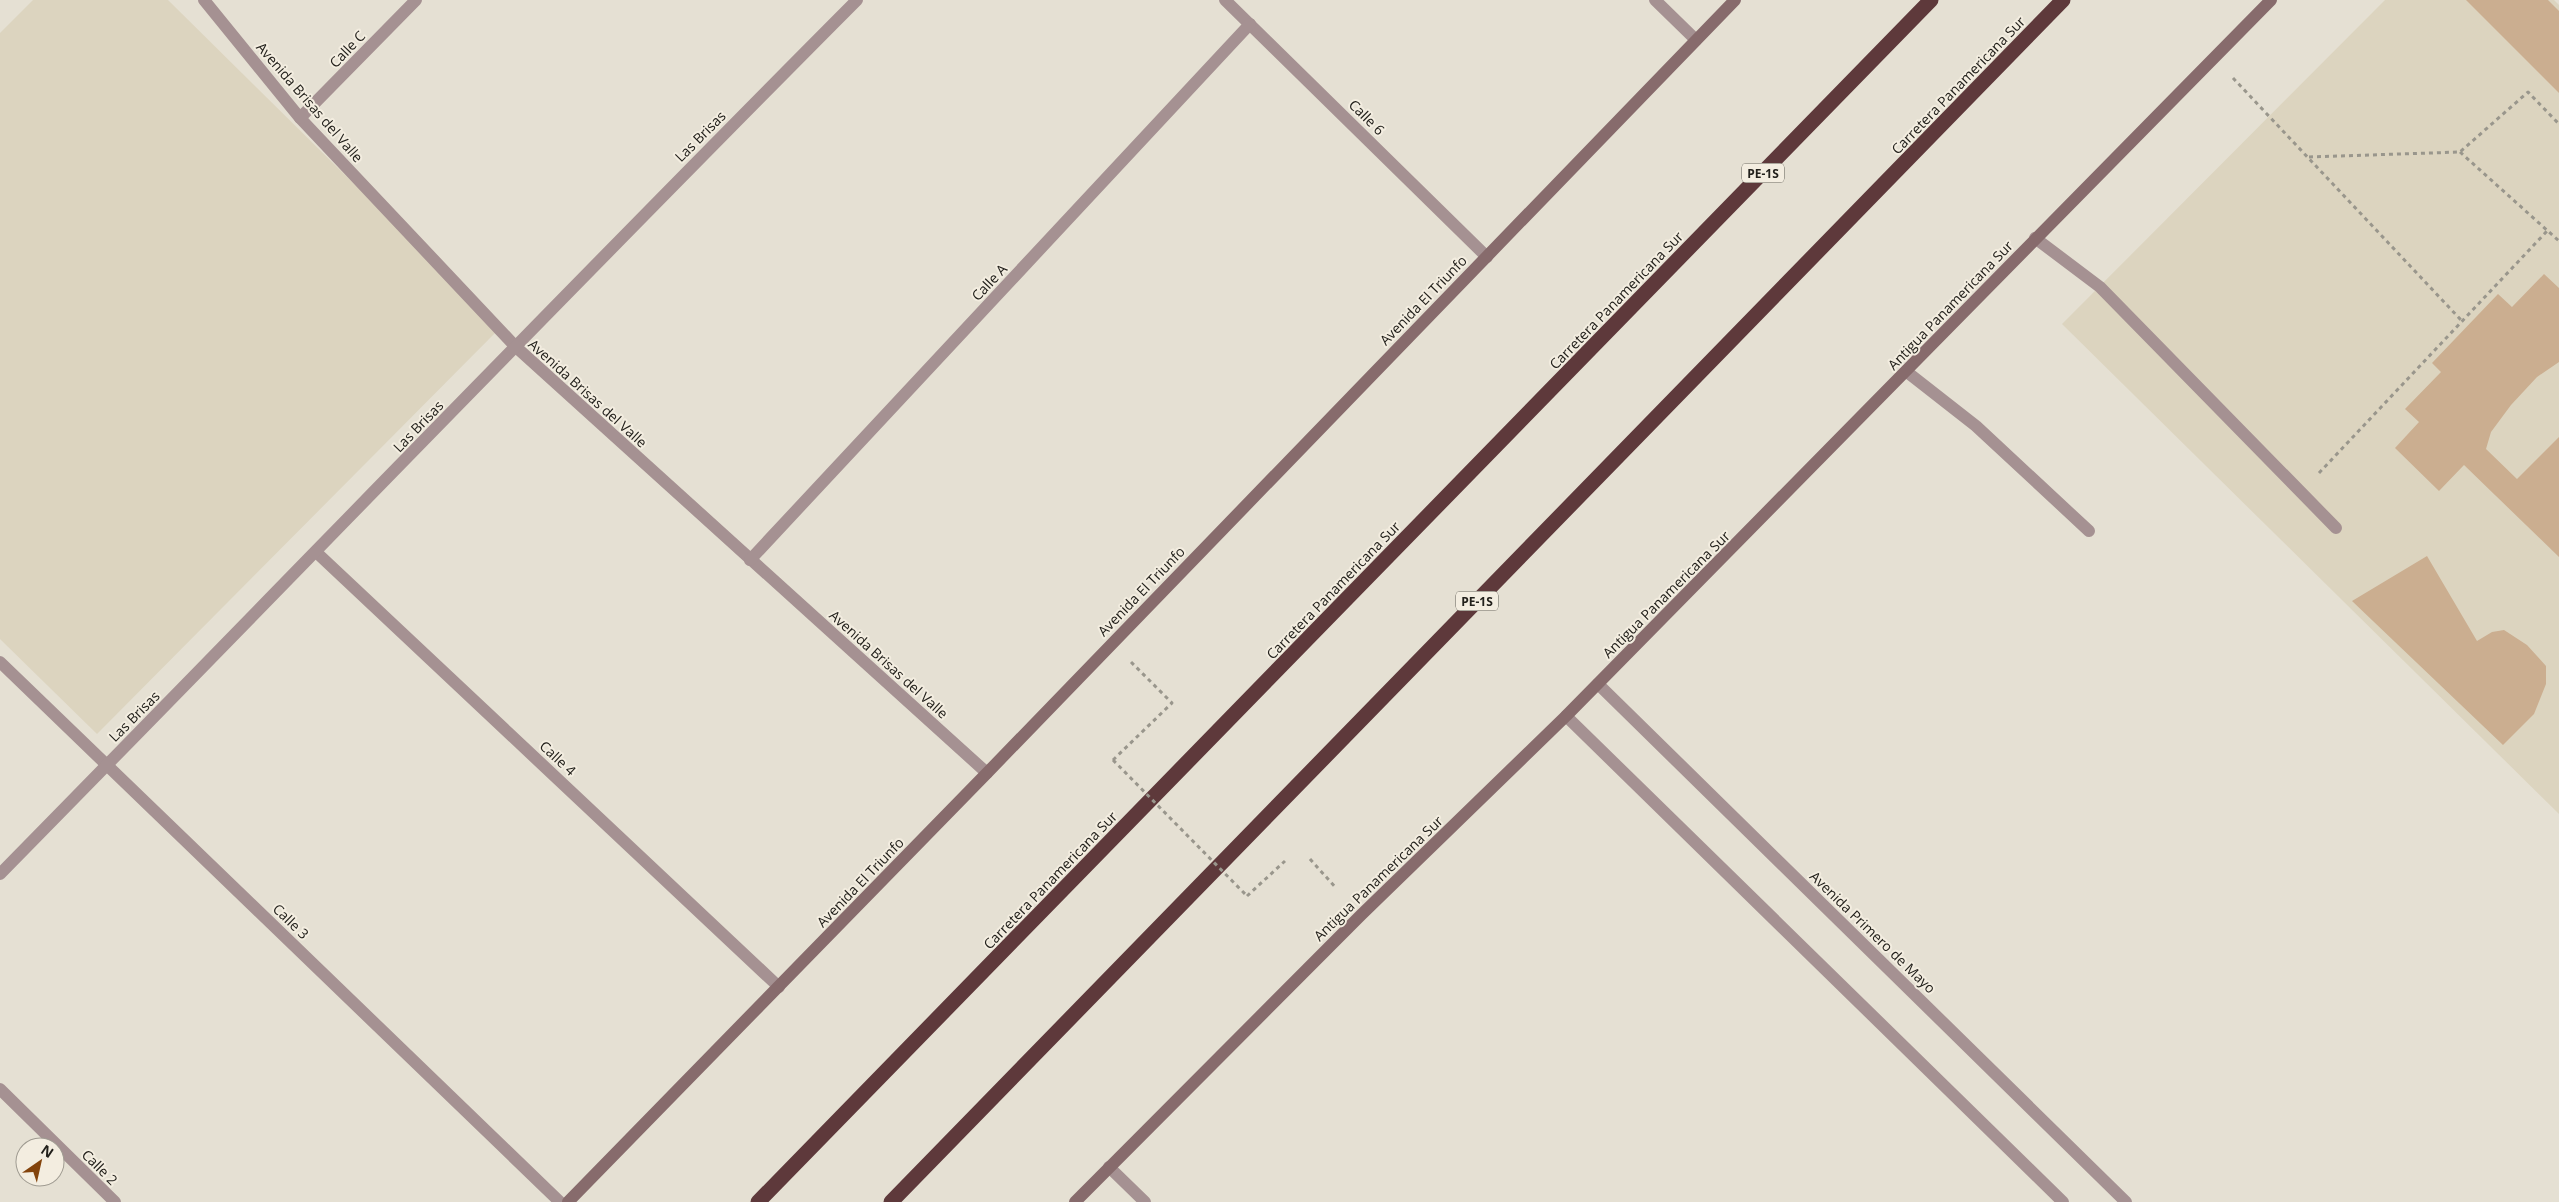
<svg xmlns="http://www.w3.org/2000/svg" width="2559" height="1202" viewBox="0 0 2559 1202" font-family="'Open Sans',sans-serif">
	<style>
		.built { fill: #dcd4bf }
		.building { fill: #cbae90 }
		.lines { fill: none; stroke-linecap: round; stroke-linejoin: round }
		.path { stroke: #99968c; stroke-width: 3; stroke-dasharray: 4 4; stroke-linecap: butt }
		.service { stroke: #a59192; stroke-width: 12 }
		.minor { stroke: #a59192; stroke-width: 12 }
		.tertiary { stroke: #a59192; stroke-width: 12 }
		.secondary { stroke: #876b6c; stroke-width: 12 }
		.motorway { stroke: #5e393b; stroke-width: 15 }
		.path-bridge { stroke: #99968c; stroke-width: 3; stroke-dasharray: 4 4; stroke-linecap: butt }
		.labels { text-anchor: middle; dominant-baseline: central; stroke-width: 4; stroke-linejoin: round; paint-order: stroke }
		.shield { fill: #f3ede0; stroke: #615e56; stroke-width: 1 }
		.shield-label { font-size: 12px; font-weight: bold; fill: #22201b }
		.street-label { font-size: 14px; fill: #22201b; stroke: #f3ede0 }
	</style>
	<rect width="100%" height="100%" fill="#e5e0d3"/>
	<g class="built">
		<polygon points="33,0 168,0 500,328 97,734 0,639 0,33"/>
		<polygon points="2385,0 2554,0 2559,5 2559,814 2062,324"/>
	</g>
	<g class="building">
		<polygon points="2466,0 2548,0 2559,11 2559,93"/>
		<polygon points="2544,274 2559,288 2559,362 2537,377 2511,405 2491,432 2486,449 2517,479 2559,437 2559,557 2464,465 2439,491 2395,448 2419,422 2405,409 2441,372 2432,363 2498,294 2512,307"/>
		<polygon points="2427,556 2477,641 2492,632 2504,630 2527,645 2546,666 2546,684 2534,714 2503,745 2352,601"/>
	</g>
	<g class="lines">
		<g class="path">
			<polyline points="2233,78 2461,320"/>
			<polyline points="2460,152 2559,241"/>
			<polyline points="2309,157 2460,152 2528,92 2559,124"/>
			<polyline points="2319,473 2548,230"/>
			<polyline points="1113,760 1172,703 1130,661"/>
			<polyline points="1310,859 1336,888"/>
			<polyline points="1247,896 1285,861"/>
		</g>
		<g class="service">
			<polyline points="2035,238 2100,287 2336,528"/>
			<polyline points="1907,372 1976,426 2089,531"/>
		</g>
		<g class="minor">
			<polyline points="204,0 300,118 516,347 987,773"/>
			<polyline points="1225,0 1487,257"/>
			<polyline points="1655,0 1696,40"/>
			<polyline points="300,118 416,0"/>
			<polyline points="316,552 779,987"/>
			<polyline points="750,560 1250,24"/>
			<polyline points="0,662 560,1202"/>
			<path d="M 0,874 C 286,583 569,289 857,0"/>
			<polyline points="0,1089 115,1202"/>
			<polyline points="1109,1167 1145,1202"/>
		</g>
		<g class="tertiary">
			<polyline points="1598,684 2126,1202"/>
			<polyline points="1566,716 2063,1202"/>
		</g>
		<g class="secondary">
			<polyline points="568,1202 987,773 1735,0"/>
			<polyline points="1075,1202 1361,915 1566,716 2271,0"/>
		</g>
		<g class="motorway">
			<polyline points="758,1202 1931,0"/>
			<polyline points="891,1202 2063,0"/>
		</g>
		<polyline class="path-bridge" points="1113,760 1247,896"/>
	</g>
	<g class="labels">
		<g class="shield">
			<rect x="1742" y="163.5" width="42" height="19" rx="4"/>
			<rect x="1456" y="591.5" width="42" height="19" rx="4"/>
		</g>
		<g class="shield-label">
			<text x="1763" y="173">PE-1S</text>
			<text x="1477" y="601">PE-1S</text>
		</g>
		<g class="street-label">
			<text transform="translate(347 49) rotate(-46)">Calle C</text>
			<text transform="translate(1958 85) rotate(-46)">Carretera Panamericana Sur</text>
			<text transform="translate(310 102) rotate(49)">Avenida Brisas del Valle</text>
			<text transform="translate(1367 117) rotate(45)">Calle 6</text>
			<text transform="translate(700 136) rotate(-45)">Las Brisas</text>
			<text transform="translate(989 282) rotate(-47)">Calle A</text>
			<text transform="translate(1423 300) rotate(-46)">Avenida El Triunfo</text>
			<text transform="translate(1616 300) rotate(-46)">Carretera Panamericana Sur</text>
			<text transform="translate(1950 305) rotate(-46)">Antigua Panamericana Sur</text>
			<text transform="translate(588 393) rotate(42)">Avenida Brisas del Valle</text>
			<text transform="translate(418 426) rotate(-46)">Las Brisas</text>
			<text transform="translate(1333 590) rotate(-46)">Carretera Panamericana Sur</text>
			<text transform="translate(1141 591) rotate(-46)">Avenida El Triunfo</text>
			<text transform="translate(1666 594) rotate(-45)">Antigua Panamericana Sur</text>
			<text transform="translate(889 664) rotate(42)">Avenida Brisas del Valle</text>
			<text transform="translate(134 716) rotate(-45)">Las Brisas</text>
			<text transform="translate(558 758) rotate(43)">Calle 4</text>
			<text transform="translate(1378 878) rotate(-44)">Antigua Panamericana Sur</text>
			<text transform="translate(1050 880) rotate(-46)">Carretera Panamericana Sur</text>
			<text transform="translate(860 882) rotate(-46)">Avenida El Triunfo</text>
			<text transform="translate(291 921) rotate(44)">Calle 3</text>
			<text transform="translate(1873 932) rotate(44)">Avenida Primero de Mayo</text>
			<text transform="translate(100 1167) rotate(45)">Calle 2</text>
		</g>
	</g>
	<g transform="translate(40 1162) rotate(34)"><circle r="24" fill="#f3ede0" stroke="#9f9b91"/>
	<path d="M0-4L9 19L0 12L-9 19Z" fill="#83430b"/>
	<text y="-8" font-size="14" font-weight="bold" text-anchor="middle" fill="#22201b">N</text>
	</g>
</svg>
